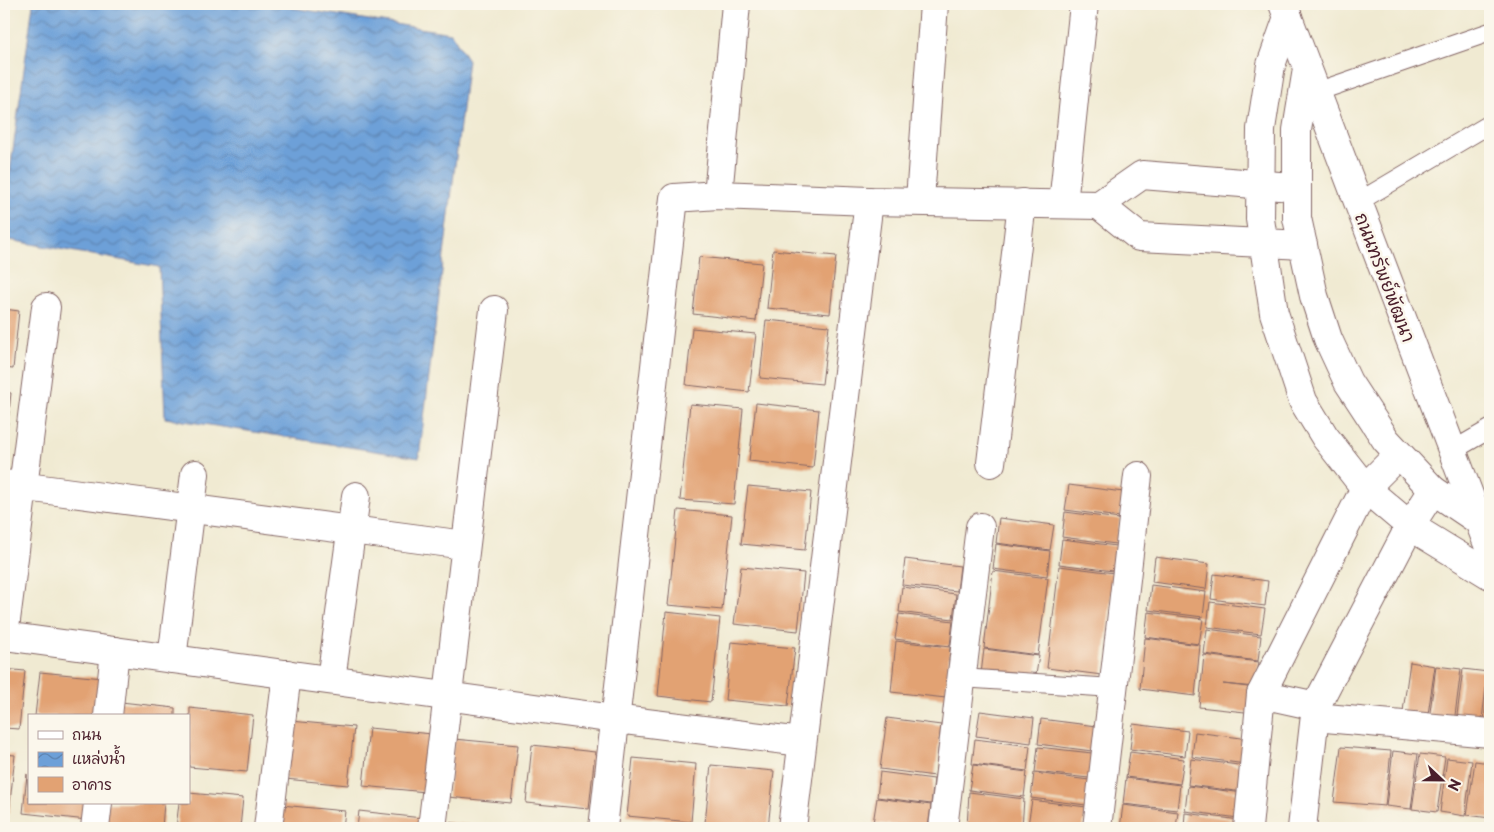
<svg xmlns="http://www.w3.org/2000/svg" width="1494" height="832" viewBox="0 0 1494 832" font-family="'Playpen Sans','Playpen Sans Thai',sans-serif">
	<style>
		.water { fill: url(#water-waves); stroke: #5c6082 }
		.building { fill: #e2a273 }
		.lines { fill: none; stroke-linecap: round; stroke-linejoin: round }
		.service-casing { stroke: #846665; stroke-width: 20 }
		.minor-casing { stroke: #846665; stroke-width: 30 }
		.tertiary-casing { stroke: #846665; stroke-width: 30 }
		.service { stroke: #fff; stroke-width: 18 }
		.minor { stroke: #fff; stroke-width: 28 }
		.tertiary { stroke: #fff; stroke-width: 28 }
		.labels { text-anchor: middle; dominant-baseline: central; stroke-width: 5; stroke-linejoin: round; paint-order: stroke }
		.street-label { font-size: 18px; fill: #4a1f2b; stroke: #fbf7ec }
	</style>
	<defs>
		<pattern id="water-waves" width="16" height="10" patternUnits="userSpaceOnUse" patternTransform="scale(1.25)"><rect width="16" height="10" fill="#6da0d8"/><path d="M0 5q4-4 8 0t8 0" fill="none" stroke="#5c82af"/></pattern>
	</defs>
	<rect width="100%" height="100%" fill="#fbf7ec"/>
	<filter id="ink" filterUnits="userSpaceOnUse"><feTurbulence type="fractalNoise" baseFrequency=".02" numOctaves="2"/><feDisplacementMap in="SourceGraphic" scale="10" xChannelSelector="R" yChannelSelector="G"/><feConvolveMatrix kernelMatrix="1 2 1 2 8 2 1 2 1" color-interpolation-filters="sRGB"/></filter>
	<filter id="wash" filterUnits="userSpaceOnUse"><feTurbulence type="fractalNoise" baseFrequency=".0096" numOctaves="4" result="noise"/><feDisplacementMap in="SourceGraphic" scale="20" xChannelSelector="R" yChannelSelector="G"/><feGaussianBlur stdDeviation="1.12" result="paint"/><feColorMatrix in="noise" values="0 0 0 0 0 0 0 0 0 0 0 0 0 0 0 0 0 1.4 0 .05"/><feComposite in="paint" operator="in"/></filter>
	<g filter="url(#wash)">
		<rect width="100%" height="100%" fill="#f0ead2"/>
		<polygon class="water" points="33,4 268,4 451,33 468,60 419,458 165,418 159,267 4,239 4,215"/>
		<g id="blocks">
			<g class="building">
				<polygon points="773,250 836,256 830,314 767,308"/>
				<polygon points="699,257 762,263 756,321 693,314"/>
				<polygon points="4,309 19,311 13,369 4,368"/>
				<polygon points="766,320 829,326 822,384 760,378"/>
				<polygon points="692,328 756,334 749,392 686,385"/>
				<polygon points="4,392 11,393 5,450 4,450"/>
				<polygon points="756,403 819,410 813,468 749,461"/>
				<polygon points="690,404 743,409 734,504 680,500"/>
				<polygon points="1069,485 1123,492 1120,517 1065,510"/>
				<polygon points="748,486 811,492 805,550 741,544"/>
				<polygon points="678,510 732,515 722,610 668,605"/>
				<polygon points="1065,512 1120,519 1116,544 1062,537"/>
				<polygon points="999,518 1054,525 1050,550 996,543"/>
				<polygon points="1062,539 1116,546 1113,571 1059,564"/>
				<polygon points="996,544 1050,551 1047,576 993,569"/>
				<polygon points="1155,557 1209,564 1206,589 1152,582"/>
				<polygon points="905,559 960,566 957,591 902,585"/>
				<polygon points="1059,566 1114,573 1102,675 1047,668"/>
				<polygon points="741,567 804,573 798,631 734,624"/>
				<polygon points="993,571 1048,578 1038,655 984,648"/>
				<polygon points="1214,574 1268,581 1265,606 1211,599"/>
				<polygon points="1151,585 1206,592 1203,617 1148,610"/>
				<polygon points="902,587 956,594 953,619 899,612"/>
				<polygon points="1210,602 1265,609 1261,634 1207,627"/>
				<polygon points="666,612 720,618 711,702 658,696"/>
				<polygon points="1148,612 1203,619 1199,644 1145,637"/>
				<polygon points="899,614 953,621 950,646 895,639"/>
				<polygon points="1207,629 1261,636 1258,661 1204,654"/>
				<polygon points="1145,638 1200,645 1195,696 1140,689"/>
				<polygon points="896,641 950,647 946,698 891,692"/>
				<polygon points="731,642 795,648 788,706 725,700"/>
				<polygon points="984,649 1039,656 1035,681 981,674"/>
				<polygon points="1204,655 1259,662 1255,687 1223,684 1257,688 1254,713 1199,707"/>
				<polygon points="1410,662 1435,666 1427,721 1402,718"/>
				<polygon points="1436,666 1461,669 1454,723 1429,720"/>
				<polygon points="4,669 25,671 19,729 4,728"/>
				<polygon points="1463,669 1488,672 1481,727 1456,723"/>
				<polygon points="40,672 103,678 98,716 35,716"/>
				<polygon points="1489,683 1490,683 1490,728 1483,727"/>
				<polygon points="112,701 175,708 175,716 111,716"/>
				<polygon points="190,708 253,715 247,772 189,767"/>
				<polygon points="980,711 1034,718 1031,743 976,736"/>
				<polygon points="887,718 941,725 935,776 880,769"/>
				<polygon points="1041,719 1096,726 1092,751 1038,744"/>
				<polygon points="291,721 354,727 348,785 285,779"/>
				<polygon points="1133,724 1188,731 1185,756 1130,749"/>
				<polygon points="369,728 432,734 426,792 363,786"/>
				<polygon points="1195,732 1249,739 1246,764 1192,757"/>
				<polygon points="454,739 518,745 511,803 448,797"/>
				<polygon points="975,739 1030,746 1027,771 972,764"/>
				<polygon points="532,745 595,752 589,809 526,803"/>
				<polygon points="1038,747 1092,753 1089,778 1035,772"/>
				<polygon points="1341,747 1391,751 1385,806 1334,802"/>
				<polygon points="1393,751 1418,754 1411,809 1386,806"/>
				<polygon points="1130,752 1184,759 1180,784 1126,777"/>
				<polygon points="4,754 15,755 9,813 4,813"/>
				<polygon points="1420,754 1445,757 1437,812 1412,809"/>
				<polygon points="633,758 696,764 691,822 627,816"/>
				<polygon points="1447,758 1472,761 1465,816 1440,812"/>
				<polygon points="1191,759 1246,766 1243,792 1188,785"/>
				<polygon points="1475,761 1490,763 1490,818 1467,815"/>
				<polygon points="711,765 774,771 768,828 705,823"/>
				<polygon points="973,765 1027,772 1024,797 969,790"/>
				<polygon points="880,772 934,779 931,804 877,797"/>
				<polygon points="1034,773 1089,780 1086,805 1031,798"/>
				<polygon points="27,774 29,803 89,803 87,820 23,813"/>
				<polygon points="1126,778 1180,785 1177,810 1123,804"/>
				<polygon points="1188,786 1243,793 1239,818 1185,811"/>
				<polygon points="969,792 1024,799 1022,828 967,828"/>
				<polygon points="189,793 243,798 240,828 176,828 179,803 189,803"/>
				<polygon points="877,798 931,805 928,828 873,823"/>
				<polygon points="1032,800 1086,807 1083,828 1030,828 1028,825"/>
				<polygon points="100,803 164,803 162,828 98,828"/>
				<polygon points="281,805 345,811 343,828 279,828"/>
				<polygon points="1123,805 1178,812 1176,828 1120,828"/>
				<polygon points="359,811 422,818 421,828 357,828"/>
				<polygon points="1185,813 1240,820 1239,828 1184,828"/>
				<polygon points="444,822 491,827 491,828 444,828"/>
			</g>
		</g>
	</g>
	<g filter="url(#ink)">
		<use href="#blocks" fill-opacity="0" stroke="#846665" stroke-width="1"/>
		<g class="lines">
			<defs>
				<g id="service">
					<polyline points="1316,92 1490,32"/>
					<polyline points="1358,202 1490,124"/>
					<polyline points="1452,451 1490,429"/>
					<polyline points="961,678 1113,688"/>
				</g>
				<g id="minor">
					<polyline points="1288,17 1271,65 1261,129 1260,219 1274,313 1303,401 1325,437 1365,488 1410,526 1490,575"/>
					<polyline points="1307,69 1297,130 1297,218 1314,296 1328,339 1348,382 1386,440 1433,490 1479,521"/>
					<polyline points="1279,186 1142,175 1099,205 1139,237 1303,245"/>
					<polyline points="718,195 736,4"/>
					<polyline points="920,200 934,4"/>
					<polyline points="1063,204 1084,4"/>
					<polyline points="991,463 1022,203"/>
					<polyline points="4,484 465,545"/>
					<polyline points="4,636 615,719 802,742"/>
					<polyline points="4,636 46,307"/>
					<polyline points="172,659 195,474"/>
					<polyline points="331,680 356,496"/>
					<polyline points="1261,694 1316,706"/>
					<polyline points="108,716 115,651"/>
					<polyline points="1315,717 1490,733"/>
					<polyline points="95,828 98,803"/>
					<polyline points="268,828 287,674"/>
					<polyline points="432,828 494,310"/>
					<polyline points="603,828 674,198 718,195 869,201 1099,205"/>
					<polyline points="792,828 869,201"/>
					<polyline points="943,828 980,527"/>
					<polyline points="1097,828 1138,476"/>
					<polyline points="1248,828 1261,694 1365,488 1399,454"/>
					<polyline points="1302,828 1316,706 1410,526 1433,490"/>
				</g>
				<polyline id="tertiary" points="1283,4 1490,550"/>
			</defs>
			<use href="#service" class="service-casing"/>
			<use href="#minor" class="minor-casing"/>
			<use href="#tertiary" class="tertiary-casing"/>
			<use href="#service" class="service"/>
			<use href="#minor" class="minor"/>
			<use href="#tertiary" class="tertiary"/>
		</g>
	</g>
	<g class="labels">
		<g class="street-label">
			<text transform="translate(1386 277) rotate(69)">ถนนทรัพย์พัฒนา</text>
		</g>
	</g>
	<rect width="1494" height="832" fill="none" stroke="#fbf7ec" stroke-width="20"/>
	<rect x="28" y="714" width="162" height="90" fill="#fbf7ec" stroke="#b4a19f"/>
	<rect x="38" y="731" width="25" height="8" fill="#ffffff" stroke="#b4a19f"/>
	<text x="72" y="740" font-size="15" fill="#4a1f2b">ถนน</text>
	<rect x="38" y="752" width="25" height="15" fill="url(#water-waves)" stroke="#b4a19f"/>
	<text x="72" y="764" font-size="15" fill="#4a1f2b">แหล่งน้ำ</text>
	<rect x="38" y="777" width="25" height="15" fill="#e2a273" stroke="#b4a19f"/>
	<text x="72" y="790" font-size="15" fill="#4a1f2b">อาคาร</text>
	<g transform="translate(1442 780) rotate(112)" stroke="#fbf7ec" stroke-width="4" paint-order="stroke">
	<path d="M0-4L9 19L0 12L-9 19Z" fill="#4a1f2b"/>
	<text y="-8" font-size="14" font-weight="bold" text-anchor="middle" fill="#4a1f2b">N</text>
	</g>
</svg>
